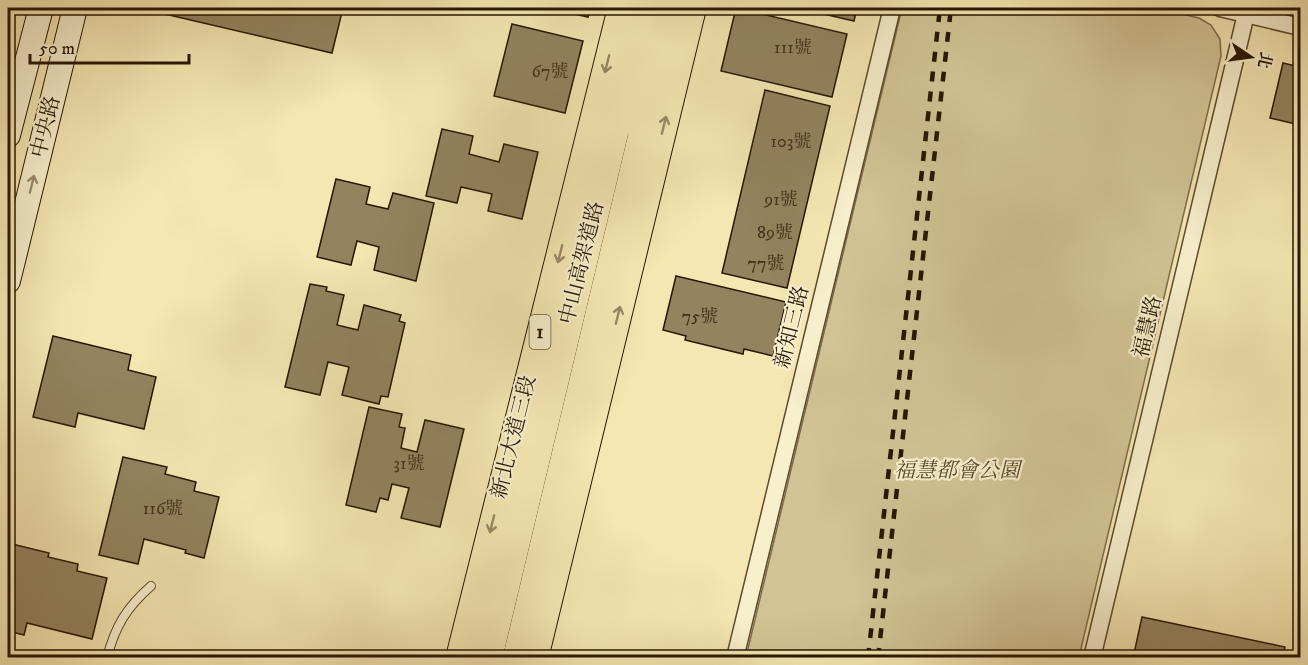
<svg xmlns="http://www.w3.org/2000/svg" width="1308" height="665" viewBox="0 0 1308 665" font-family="'IM FELL DW Pica','Noto Serif TC',serif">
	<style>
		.green { fill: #d2c394; stroke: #7d6c4b; stroke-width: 1.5 }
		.building { fill: #93835e; stroke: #281602; stroke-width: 1.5 }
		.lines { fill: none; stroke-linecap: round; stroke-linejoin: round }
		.lane-casing { stroke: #5b4a2e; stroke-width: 10 }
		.street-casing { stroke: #5b4a2e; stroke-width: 19 }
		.secondary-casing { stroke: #281602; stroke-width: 26 }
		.primary-casing { stroke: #281602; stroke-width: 28 }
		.highway-casing { stroke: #281602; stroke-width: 32 }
		.lane { stroke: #f8efcd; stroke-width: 8 }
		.street { stroke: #f8efcd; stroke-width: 16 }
		.secondary { stroke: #f8efcd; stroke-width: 24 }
		.primary { stroke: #f5e7b2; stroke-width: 26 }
		.highway { stroke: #f5e7b2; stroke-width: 30 }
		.rail { stroke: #281602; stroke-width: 4.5; stroke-dasharray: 10 10; stroke-linecap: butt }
		.oneway { stroke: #998963 }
		.oneway2 { stroke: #9a8d72 }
		.labels { text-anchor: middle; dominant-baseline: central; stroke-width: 4.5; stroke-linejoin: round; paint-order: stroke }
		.number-label { font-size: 18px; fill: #433119 }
		.shield { fill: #f8efcd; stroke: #66573f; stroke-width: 1.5 }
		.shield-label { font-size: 20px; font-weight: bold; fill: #281602 }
		.street-label { font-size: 21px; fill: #281602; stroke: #f8efcd }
		.park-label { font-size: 21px; font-style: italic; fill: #5b4a2e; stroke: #f8efcd }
	</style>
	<rect width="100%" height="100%" fill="#f5e7b2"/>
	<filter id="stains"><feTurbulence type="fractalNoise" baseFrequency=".00333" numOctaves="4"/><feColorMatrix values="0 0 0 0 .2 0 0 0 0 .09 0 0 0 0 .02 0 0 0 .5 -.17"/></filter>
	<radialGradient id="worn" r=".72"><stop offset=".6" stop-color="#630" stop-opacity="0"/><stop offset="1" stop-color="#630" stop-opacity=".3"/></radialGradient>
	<polygon class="green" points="902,8 1155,8 1199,18 1211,25 1220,39 1221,56 1079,657 746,657"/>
	<g class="building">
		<polygon points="139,8 343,8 332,53"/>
		<polygon points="549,8 591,8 588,17"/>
		<polygon points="736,8 847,34 832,97 721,71"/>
		<polygon points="798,8 857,8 854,21"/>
		<polygon points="512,24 583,41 565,113 494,96"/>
		<polygon points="1283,63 1300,67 1300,125 1270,118"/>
		<polygon points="765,90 830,106 787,288 722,273"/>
		<polygon points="442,129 473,136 469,154 499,162 504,144 538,152 522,219 488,211 492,194 461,187 457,203 426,196"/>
		<polygon points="336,179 370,187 366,204 388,209 393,193 434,203 416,281 374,270 379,247 357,241 351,265 317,257"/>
		<polygon points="676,276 786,302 773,356 744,349 743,354 685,340 686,336 663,330"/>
		<polygon points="310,284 327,287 326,291 344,295 337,325 358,330 364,305 401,315 399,321 405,323 388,397 381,396 379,404 342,395 349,367 328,362 320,395 285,387"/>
		<polygon points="53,336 131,355 128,370 156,377 144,429 78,413 75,427 33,417"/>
		<polygon points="369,407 402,414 399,427 405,428 401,448 417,452 425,420 464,429 440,527 401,518 409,488 392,484 388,500 380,498 376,512 346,505"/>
		<polygon points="123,457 167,467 165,474 196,482 194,491 219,497 204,558 185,553 186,550 144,539 138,564 99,555"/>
		<polygon points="8,543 49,553 48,557 78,564 77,571 107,578 92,639 27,623 24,635 8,631"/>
		<polygon points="1142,617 1285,647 1283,658 1133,658"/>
	</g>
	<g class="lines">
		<defs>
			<path id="lane" d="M 107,658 C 115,626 127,607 151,586"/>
			<g id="street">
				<polyline points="1220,8 1300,27"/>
				<polyline points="735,658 892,8"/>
				<polyline points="1092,658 1246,14 1245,8"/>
			</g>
			<g id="secondary">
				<polyline points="8,135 41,8"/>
				<polyline points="8,281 75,8"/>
			</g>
			<g id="primary">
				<polyline points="631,121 657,17"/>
				<polyline points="459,658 621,8"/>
				<polyline points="535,658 693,8"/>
			</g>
			<g id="highway">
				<polyline points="487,658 643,8"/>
				<polyline points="518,658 674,8"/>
			</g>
		</defs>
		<use href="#lane" class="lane-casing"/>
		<use href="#street" class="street-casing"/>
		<use href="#secondary" class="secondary-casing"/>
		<use href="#primary" class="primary-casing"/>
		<use href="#highway" class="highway-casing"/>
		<use href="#lane" class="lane"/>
		<use href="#street" class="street"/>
		<use href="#secondary" class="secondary"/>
		<use href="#primary" class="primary"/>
		<use href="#highway" class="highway"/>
		<g class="rail">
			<polyline points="868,658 940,8"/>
			<polyline points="878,658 951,8"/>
		</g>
	</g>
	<defs><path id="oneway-shaft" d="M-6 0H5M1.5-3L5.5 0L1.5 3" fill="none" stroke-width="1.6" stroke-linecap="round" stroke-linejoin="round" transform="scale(1.5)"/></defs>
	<g class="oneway">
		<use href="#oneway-shaft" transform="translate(607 64) rotate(104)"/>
		<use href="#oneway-shaft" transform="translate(664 125) rotate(-76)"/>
		<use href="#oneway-shaft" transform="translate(560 254) rotate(104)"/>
		<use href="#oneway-shaft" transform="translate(618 315) rotate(-76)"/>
		<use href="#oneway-shaft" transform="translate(492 524) rotate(104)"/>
	</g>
	<use class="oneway2" href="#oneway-shaft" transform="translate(32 184) rotate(-76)"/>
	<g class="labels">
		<g class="number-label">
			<text x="793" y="48">111號</text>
			<text x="550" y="72">67號</text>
			<text x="791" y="142">103號</text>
			<text x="781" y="200">91號</text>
			<text x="775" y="233">89號</text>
			<text x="766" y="264">77號</text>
			<text x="700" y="317">75號</text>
			<text x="409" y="464">31號</text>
			<text x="163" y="509">116號</text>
		</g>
		<rect class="shield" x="529.5" y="315" width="21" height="34" rx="4.5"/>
		<g class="shield-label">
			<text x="540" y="332">1</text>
		</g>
		<g class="street-label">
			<text transform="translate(46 127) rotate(-76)">中央路</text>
			<text transform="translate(582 263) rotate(-76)">中山高架道路</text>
			<text transform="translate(792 327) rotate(-76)">新知三路</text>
			<text transform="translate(1148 327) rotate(-77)">福慧路</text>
			<text transform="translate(514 437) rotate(-76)">新北大道三段</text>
		</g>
		<g class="park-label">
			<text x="957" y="471">福慧都會公園</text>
		</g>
	</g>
	<rect width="1308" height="665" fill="none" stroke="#f5e7b2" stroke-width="30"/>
	<rect x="9" y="9" width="1290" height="647" fill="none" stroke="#281602" stroke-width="3"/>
	<rect x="15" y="15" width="1278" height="635" fill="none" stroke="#281602" stroke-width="1.5"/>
	<g transform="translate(1251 57) rotate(103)" stroke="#f8efcd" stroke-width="4.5" paint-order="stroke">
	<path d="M0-4.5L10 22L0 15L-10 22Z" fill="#281602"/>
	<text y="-9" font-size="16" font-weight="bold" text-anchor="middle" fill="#281602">北</text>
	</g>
	<path d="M30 54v9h159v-9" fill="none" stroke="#281602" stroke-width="3"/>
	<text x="39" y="54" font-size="18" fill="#281602" stroke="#f8efcd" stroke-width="4.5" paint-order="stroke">50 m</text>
	<rect width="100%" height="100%" filter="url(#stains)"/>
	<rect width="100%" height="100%" fill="url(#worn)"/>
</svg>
